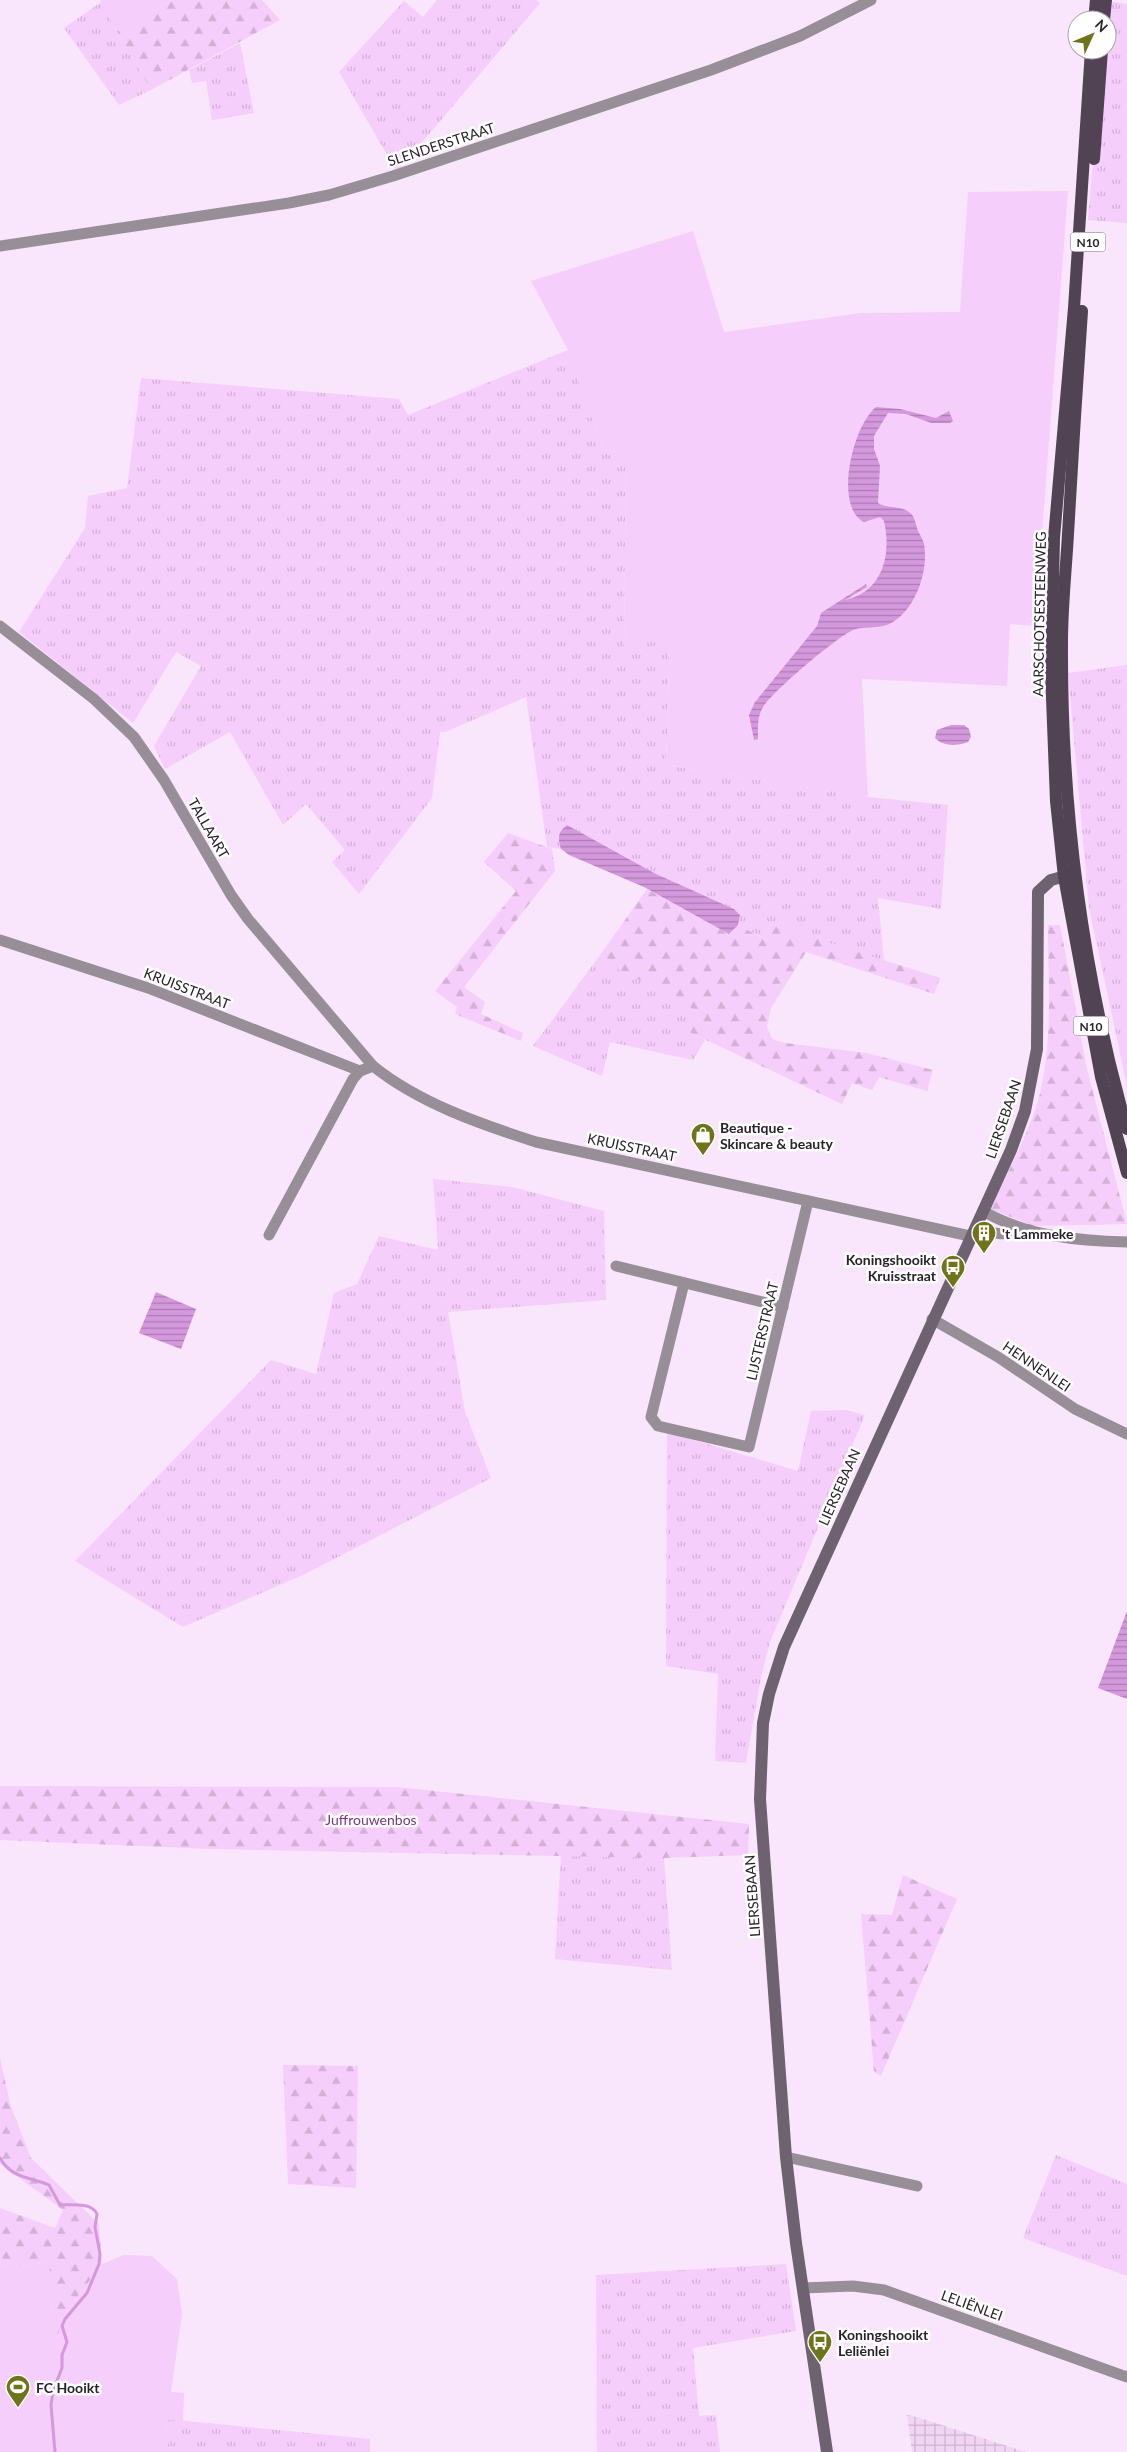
<svg xmlns="http://www.w3.org/2000/svg" width="1127" height="2452" viewBox="0 0 1127 2452" font-family="Lato,sans-serif">
	<style>
		.industrial { fill: url(#industrial-grid) }
		.grass { fill: url(#grass-tufts) }
		.forest { fill: url(#forest-firs) }
		.green { fill: #f6cefb }
		.water { fill: url(#water-rules) }
		.lines { fill: none; stroke-linecap: round; stroke-linejoin: round }
		.stream { stroke: #d498dc; stroke-width: 3 }
		.street { stroke: #978e98; stroke-width: 11 }
		.secondary { stroke: #6e6270; stroke-width: 12 }
		.primary { stroke: #514353; stroke-width: 12 }
		.labels { text-anchor: middle; dominant-baseline: central; stroke-width: 5; stroke-linejoin: round; paint-order: stroke }
		.shield { fill: #fff; stroke: #69646a; stroke-width: 1 }
		.shield-label { font-size: 12px; font-weight: bold; fill: #29222a }
		.street-label { font-size: 14px; fill: #29222a; stroke: #fff }
		.poi-label { font-size: 14px; font-weight: bold; fill: #29222a; stroke: #fff; text-anchor: start }
		.park-label { font-size: 14px; fill: #7b3485; stroke: #fff }
	</style>
	<defs>
		<pattern id="industrial-grid" width="8" height="8" patternUnits="userSpaceOnUse" patternTransform="scale(1.25)"><rect width="8" height="8" fill="#f0d6f3"/><path d="M0 4h8M4 0v8" fill="none" stroke="#ceb7d0"/></pattern>
		<pattern id="grass-tufts" width="24" height="20" patternUnits="userSpaceOnUse" patternTransform="scale(1.25)"><rect width="24" height="20" fill="#f6cefb"/><path d="M3 7l-1-3M5 7V3M7 7l1-3M15 17l-1-3M17 17v-4M19 17l1-3" fill="none" stroke="#d3b1d7"/></pattern>
		<pattern id="forest-firs" width="22" height="20" patternUnits="userSpaceOnUse" patternTransform="scale(1.25)"><rect width="22" height="20" fill="#f6cefb"/><path d="M5 1l3.5 6h-7zM16 11l3.5 6h-7z" fill="#d3b1d7"/></pattern>
		<pattern id="water-rules" width="6" height="5" patternUnits="userSpaceOnUse" patternTransform="scale(1.25)"><rect width="6" height="5" fill="#d498dc"/><path d="M0 2.5h6" fill="none" stroke="#ac7cb3"/></pattern>
	</defs>
	<rect width="100%" height="100%" fill="#f9e5fc"/>
	<polygon class="industrial" points="907,2415 917,2417 1026,2452 912,2452"/>
	<g class="grass">
		<polygon points="437,0 536,0 540,3 397,172 339,72 404,1 423,17"/>
		<polygon points="1106,1 1127,4 1127,223 1088,220 1102,50 1107,50"/>
		<polygon points="101,2 151,90 119,105 64,28"/>
		<polygon points="240,43 254,113 212,120 206,81 192,83 189,70"/>
		<polygon points="568,350 603,450 626,453 624,649 670,635 666,765 868,797 948,805 941,909 878,898 884,961 770,924 766,939 738,925 740,915 734,909 654,873 558,837 561,849 547,847 526,697 445,732 440,732 432,798 359,894 332,862 345,850 306,804 283,825 230,732 165,769 154,746 201,666 176,652 133,723 19,632 85,528 88,496 127,488 141,378 399,399 408,415"/>
		<polygon points="1127,665 1127,1086 1089,908 1068,673"/>
		<polygon points="598,958 702,1013 689,1032 705,1040 693,1060 610,1042 602,1076 533,1046"/>
		<polygon points="433,1179 512,1187 604,1211 606,1300 448,1312 465,1412 491,1478 305,1574 183,1627 75,1561 271,1360 316,1374 334,1293 357,1284 379,1236 438,1250"/>
		<polygon points="846,1410 865,1415 770,1642 761,1677 746,1763 715,1761 718,1674 666,1666 667,1432 798,1471 811,1411"/>
		<polygon points="561,1854 664,1858 672,1970 555,1959"/>
		<polygon points="1056,2155 1127,2184 1127,2276 1023,2238"/>
		<polygon points="786,2264 796,2331 693,2348 699,2416 716,2415 720,2452 597,2452 596,2275"/>
		<polygon points="166,2419 370,2439 370,2452 168,2452"/>
	</g>
	<g class="forest">
		<polygon points="172,0 262,0 280,20 151,90 117,31"/>
		<polygon points="508,833 552,849 555,871 464,987 485,1002 481,1014 523,1033 521,1041 455,1014 457,1007 435,991 516,891 484,862"/>
		<polygon points="647,889 729,934 738,925 765,939 770,924 940,978 934,994 806,952 771,1008 767,1027 772,1039 785,1043 866,1053 933,1070 927,1091 879,1077 872,1090 852,1083 842,1104 689,1032 701,1013 598,958"/>
		<path d="M 1048,925 L 1060,925 L 1087,1069 L 1127,1224 L 1034,1226 L 990,1209 C 1007,1172 1030,1133 1040,1093 C 1053,1039 1048,981 1048,925 Z"/>
		<polygon points="0,1786 397,1787 749,1824 748,1855 664,1858 209,1849 0,1840"/>
		<polygon points="903,1875 957,1899 881,2076 874,2072 861,1914 892,1915"/>
		<polygon points="0,2057 10,2104 31,2158 99,2224 102,2264 65,2314 55,2345 49,2263 0,2266 0,2208 55,2228 63,2210 0,2164"/>
		<polygon points="283,2065 358,2066 356,2188 288,2184"/>
	</g>
	<g class="green">
		<polygon points="100,0 172,0 117,31"/>
		<polygon points="1068,191 1035,626 1010,624 1007,686 862,679 868,797 666,765 670,635 624,650 626,453 603,450 568,350 531,281 693,231 724,332 861,313 960,312 968,192"/>
		<polygon points="124,2255 152,2256 177,2279 182,2314 171,2392 184,2393 183,2421 166,2420 168,2452 0,2452 0,2266 49,2263 55,2343 65,2314 102,2264"/>
	</g>
	<g class="water">
		<path d="M 876,407 L 900,409 L 936,418 L 949,411 L 953,421 L 950,423 L 931,423 L 906,414 L 888,413 L 874,436 L 874,449 L 880,466 L 878,503 C 889,510 904,504 913,516 C 915,520 916,526 918,531 C 920,535 923,539 924,544 C 929,570 916,608 893,622 C 881,630 866,625 853,630 C 837,637 769,694 762,709 C 757,718 758,730 758,739 L 754,740 L 749,715 L 755,702 L 817,626 L 821,613 L 866,584 L 867,587 L 845,600 C 882,592 892,556 884,521 L 880,517 L 864,522 C 833,507 853,425 876,407 Z"/>
		<path d="M 951,725 L 964,725 L 969,729 L 971,737 L 968,742 C 957,746 944,747 935,738 L 937,730 Z"/>
		<path d="M 567,825 L 654,873 L 734,909 L 740,915 L 738,925 L 729,934 L 644,887 L 569,855 L 561,849 C 558,838 557,833 567,825 Z"/>
		<polygon points="156,1292 196,1309 181,1349 139,1333"/>
		<polygon points="1127,1611 1127,1699 1098,1688"/>
	</g>
	<g class="lines">
		<path class="stream" d="M 0,2158 C 12,2179 31,2177 49,2185 L 60,2205 C 71,2205 92,2202 97,2214 L 95,2227 L 100,2254 L 99,2264 L 87,2293 L 65,2319 L 62,2326 L 67,2342 L 62,2355 L 62,2368 L 53,2391 L 51,2405 L 55,2452"/>
		<g class="street">
			<polyline points="0,246 289,203 329,195 393,176 711,70 800,36 871,0"/>
			<polyline points="0,626 94,699 134,737 164,780 231,895 248,919 373,1066"/>
			<path d="M 0,940 L 148,988 L 360,1071 L 373,1066 C 419,1103 480,1124 536,1142 L 970,1236"/>
			<path d="M 983,1211 C 1026,1236 1078,1241 1127,1242"/>
			<path d="M 977,1224 C 994,1238 1009,1234 1030,1230"/>
			<polyline points="269,1235 353,1079 360,1071"/>
			<polyline points="616,1266 783,1307"/>
			<polyline points="684,1283 651,1417 658,1426 749,1447 808,1201"/>
			<polyline points="932,1319 998,1357 1075,1409 1127,1434"/>
			<polyline points="786,2157 917,2186"/>
			<polyline points="803,2288 853,2286 884,2290 1127,2377"/>
		</g>
		<polyline class="secondary" points="827,2452 796,2243 786,2157 760,1799 763,1723 769,1694 784,1647 1011,1150 1025,1111 1037,1049 1038,892 1051,880 1073,874"/>
		<g class="primary">
			<polyline points="1094,20 1096,0"/>
			<polyline points="1104,20 1106,0"/>
			<polyline points="1091,50 1074,308 1054,538 1051,672 1056,801 1064,877 1101,1077 1127,1173"/>
			<polyline points="1094,159 1102,50"/>
			<path d="M 1082,311 C 1077,385 1072,460 1068,534 C 1066,570 1062,606 1062,642 C 1061,806 1082,971 1127,1129"/>
		</g>
	</g>
	<defs>
		<symbol id="shop-pin" viewBox="-11 -11 22 30"><path d="M0 17L-7.5 6A9.5 9.5 0 1 1 7.5 6Z" fill="#6f741b" stroke="#fff"/><path d="M-5-2.5h2.3a2.7 3.5 0 0 1 5.4 0H5L5.5 6h-11ZM-1.5-2.5h3a1.5 2.3 0 0 0-3 0Z" fill="#fff"/></symbol>
		<symbol id="building-pin" viewBox="-11 -11 22 30"><path d="M0 17L-7.5 6A9.5 9.5 0 1 1 7.5 6Z" fill="#6f741b" stroke="#fff"/><path d="M-4-6H4V6H1V3H-1V6H-4ZM-2.5-4.3h1.7v1.8h-1.7ZM.8-4.3h1.7v1.8H.8ZM-2.5-1h1.7V.8h-1.7ZM.8-1h1.7V.8H.8Z" fill="#fff"/></symbol>
		<symbol id="bus-pin" viewBox="-11 -11 22 30"><path d="M0 17L-7.5 6A9.5 9.5 0 1 1 7.5 6Z" fill="#6f741b" stroke="#fff"/><path d="M-5-6H5V4H4V6H2V4H-2V6H-4V4H-5ZM-3.5-4V0h7V-4ZM-3.5 1.2v1.5H-2V1.2ZM2 1.2v1.5H3.5V1.2Z" fill="#fff"/></symbol>
		<symbol id="stadium-pin" viewBox="-11 -11 22 30"><path d="M0 17L-7.5 6A9.5 9.5 0 1 1 7.5 6Z" fill="#6f741b" stroke="#fff"/><path d="M0-5a6.5 5 0 1 0 0 10a6.5 5 0 1 0 0-10ZM-3.5-1.8h7v3.6h-7Z" fill="#fff"/></symbol>
	</defs>
	<g fill-rule="evenodd">
		<use href="#shop-pin" x="689" y="1121" width="28" height="38"/>
		<use href="#building-pin" x="970" y="1219" width="28" height="38"/>
		<use href="#bus-pin" x="939" y="1253" width="28" height="38"/>
		<use href="#bus-pin" x="806" y="2328" width="28" height="38"/>
		<use href="#stadium-pin" x="4" y="2373" width="28" height="38"/>
	</g>
	<g class="labels">
		<g class="shield">
			<rect x="1070.5" y="232.5" width="35" height="19" rx="4"/>
			<rect x="1073.5" y="1016.5" width="35" height="19" rx="4"/>
		</g>
		<g class="shield-label">
			<text x="1088" y="242">N10</text>
			<text x="1091" y="1026">N10</text>
		</g>
		<g class="street-label">
			<text transform="translate(441 144) rotate(-18)">SLENDERSTRAAT</text>
			<text transform="translate(1039 614) rotate(-89)">AARSCHOTSESTEENWEG</text>
			<text transform="translate(209 828) rotate(60)">TALLAART</text>
			<text transform="translate(187 988) rotate(21)">KRUISSTRAAT</text>
			<text transform="translate(1003 1119) rotate(-71)">LIERSEBAAN</text>
			<text transform="translate(632 1147) rotate(12)">KRUISSTRAAT</text>
			<text transform="translate(762 1331) rotate(-77)">LIJSTERSTRAAT</text>
			<text transform="translate(1037 1366) rotate(34)">HENNENLEI</text>
			<text transform="translate(839 1487) rotate(-66)">LIERSEBAAN</text>
			<text transform="translate(752 1896) rotate(-94)">LIERSEBAAN</text>
			<text transform="translate(972 2305) rotate(20)">LELIËNLEI</text>
		</g>
		<g class="poi-label">
			<text x="720" y="1127">Beautique -<tspan x="720" dy="16">Skincare &amp; beauty</tspan></text>
			<text x="1002" y="1233">'t Lammeke</text>
			<text x="936" y="1259" text-anchor="end">Koningshooikt<tspan x="936" dy="16">Kruisstraat</tspan></text>
			<text x="838" y="2334">Koningshooikt<tspan x="838" dy="16">Leliënlei</tspan></text>
			<text x="36" y="2387">FC Hooikt</text>
		</g>
		<g class="park-label">
			<text x="371" y="1819">Juffrouwenbos</text>
		</g>
	</g>
	<g transform="translate(1092 35) rotate(46)"><circle r="24" fill="#ffffff" stroke="#a9a7aa"/>
	<path d="M0-4L9 19L0 12L-9 19Z" fill="#6f741b"/>
	<text y="-8" font-size="14" font-weight="bold" text-anchor="middle" fill="#29222a">N</text>
	</g>
</svg>
